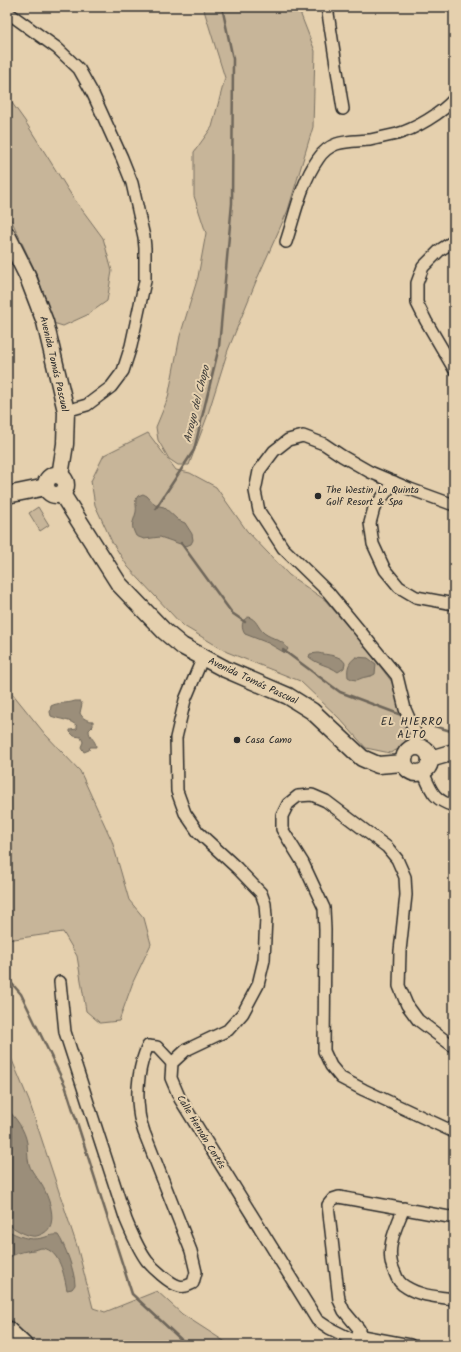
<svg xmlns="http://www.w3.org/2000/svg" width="461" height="1352" viewBox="0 0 461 1352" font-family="Kalam,sans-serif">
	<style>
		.green { fill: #c7b599; stroke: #797062 }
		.water { fill: #9b8e7a; stroke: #6e665a }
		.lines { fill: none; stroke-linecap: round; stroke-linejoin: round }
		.stream { stroke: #6e665a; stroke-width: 2.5 }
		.street-casing { stroke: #2b2b2b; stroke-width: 14 }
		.secondary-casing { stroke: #2b2b2b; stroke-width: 19 }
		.street { stroke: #e5d0ae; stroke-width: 11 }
		.secondary { stroke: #e5d0ae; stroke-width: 16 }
		.poi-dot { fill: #2b2b2b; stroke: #e5d0ae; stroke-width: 1.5 }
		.labels { text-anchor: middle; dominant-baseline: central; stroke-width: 4; stroke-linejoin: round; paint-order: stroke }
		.street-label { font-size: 10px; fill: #2b2b2b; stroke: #e5d0ae }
		.poi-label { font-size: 10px; fill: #2b2b2b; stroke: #e5d0ae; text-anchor: start }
		.water-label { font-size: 11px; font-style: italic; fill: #413f3b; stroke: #e5d0ae }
		.neighbourhood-label { font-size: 11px; letter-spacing: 1px; fill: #2b2b2b; stroke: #e5d0ae }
	</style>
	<rect width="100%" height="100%" fill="#e5d0ae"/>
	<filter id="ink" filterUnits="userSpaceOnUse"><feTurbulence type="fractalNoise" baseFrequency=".025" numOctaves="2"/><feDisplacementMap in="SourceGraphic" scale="8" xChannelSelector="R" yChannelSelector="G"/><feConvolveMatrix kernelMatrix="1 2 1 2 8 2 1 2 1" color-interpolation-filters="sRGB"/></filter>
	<g filter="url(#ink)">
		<g class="green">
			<polygon points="203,7 302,7 301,15 315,51 313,127 288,210 257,279 228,350 207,417 189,465 178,465 169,459 158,440 156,427 168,398 180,336 198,277 206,233 194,196 194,152 212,127 225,78"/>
			<polygon points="7,96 25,121 72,196 103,238 112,271 107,301 87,315 63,326 53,323 38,277 7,211"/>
			<polygon points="148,433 176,470 190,473 216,487 247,531 289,575 325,600 362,643 392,682 406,730 405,746 390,753 366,748 339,718 300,681 227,652 182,625 128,567 112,542 95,505 91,481 104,455"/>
			<polygon points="38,507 49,525 40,531 29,513"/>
			<polygon points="7,684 12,693 45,734 80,771 112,841 129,900 144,918 151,944 133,982 119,1021 100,1023 86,1011 77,956 63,932 7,940"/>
			<polygon points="7,1048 29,1101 77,1246 93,1308 105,1312 157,1291 182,1314 230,1345 39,1345 32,1341 9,1319 7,1317"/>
		</g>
		<g class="water">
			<path d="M 143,494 L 147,496 L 155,505 L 164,507 L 178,520 L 185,523 L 192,534 L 193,540 L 191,544 L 186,546 L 160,537 L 144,539 L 136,536 C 130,524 133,524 136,512 C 137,507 135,503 136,499 L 138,496 Z"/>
			<path d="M 248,617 C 257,619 257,627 264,633 C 272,639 282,639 288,649 L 285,653 L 268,643 L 245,634 C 241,629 241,620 248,617 Z"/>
			<path d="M 318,653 C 327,655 341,655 345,663 L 344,668 L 338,672 C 329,665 318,665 309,657 L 310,654 Z"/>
			<path d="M 356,657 L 368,658 L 376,664 L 375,674 C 372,676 370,676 366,677 C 358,678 358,683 348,677 C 347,668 348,663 356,657 Z"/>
			<path d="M 75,701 L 80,701 L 82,704 L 80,713 C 82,718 87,721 93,721 L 93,726 L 89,730 C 89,738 96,740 96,747 L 90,747 L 89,750 L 84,752 L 81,747 L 83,742 L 81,737 L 74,736 L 70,732 L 70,730 L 77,729 L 77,726 C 70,719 60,720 51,716 L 50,712 L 51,706 C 58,702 67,704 75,701 Z"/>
			<path d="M 7,1109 C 16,1118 25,1130 27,1143 C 28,1150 27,1157 29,1164 C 32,1174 41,1181 45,1191 C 50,1202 58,1225 44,1233 C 40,1235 36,1237 32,1236 C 24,1235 14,1228 7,1224 Z"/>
			<path d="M 7,1230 C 18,1236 29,1241 42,1238 C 47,1237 52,1234 58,1235 C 65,1245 75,1272 75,1285 L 72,1289 L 67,1290 C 64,1275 60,1251 43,1248 C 40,1248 37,1249 34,1250 C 24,1251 15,1253 7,1259 Z"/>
		</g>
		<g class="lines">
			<g class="stream">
				<polyline points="156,508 194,450 219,347 232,203 233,59 222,7"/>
				<polyline points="181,543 232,613 245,622"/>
				<polyline points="283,650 340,692 404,716"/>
				<polyline points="414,720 454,732"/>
				<polyline points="7,978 21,994 65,1085 132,1294 187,1345"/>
			</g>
			<defs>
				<g id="street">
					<polyline points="327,7 343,109"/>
					<polyline points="7,12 57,48 79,69 93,94 122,158 132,183 144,237 145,248 145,281 131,346 123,371 111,387 87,405 66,411"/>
					<polyline points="454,241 440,250 423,267 417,283 417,303 426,321 454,369"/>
					<path d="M 286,242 C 295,215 301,183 318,159 C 331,139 349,142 370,140 C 379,138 388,136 397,134 C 415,129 442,113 454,99"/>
					<polyline points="394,482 374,508 370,523 373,544 385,570 399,587 416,597 454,604"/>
					<polyline points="203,657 185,700 176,738 177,791 185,813 198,832 237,868 261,893 265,904 266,917 264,960 258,985 243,1013 228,1030 186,1050 172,1063 171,1078 180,1099 317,1320 329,1328 353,1340 358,1336 359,1329 344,1311 339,1300 328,1205 333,1199 339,1197 449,1217 454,1216"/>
					<polyline points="415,746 415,732 405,709 397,676 328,592 283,548 259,511 255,491 259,471 274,451 288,440 303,436 324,444 342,456 370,472 410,489 454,505"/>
					<path d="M 423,772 C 431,790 433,800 454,806"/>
					<path d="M 60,982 L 65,1032 L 126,1220 C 132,1234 138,1249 147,1261 C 153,1268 170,1284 179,1286 C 184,1288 189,1285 193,1283 L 196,1272 L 191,1251 L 144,1132 C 142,1125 139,1118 139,1111 C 136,1090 139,1064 148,1046 L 157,1047 L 172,1063"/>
					<polyline points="454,1047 418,1020 407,1005 399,986 400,951 406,895 405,877 397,859 387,847 326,801 312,795 298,796 288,804 282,816 282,829 303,863 324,908 325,930 324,1051 331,1066 341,1078 364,1090 454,1132"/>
					<path d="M 404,1208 C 395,1229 384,1252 395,1273 C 397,1279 400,1284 406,1287 C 420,1296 438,1297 454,1299"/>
					<polyline points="358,1336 362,1336 410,1345"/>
				</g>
				<g id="secondary">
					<polyline points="7,235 27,275 45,322 66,411 65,444 60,476"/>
					<circle cx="56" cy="485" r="10"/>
					<polyline points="62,494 119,584 164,631 182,646 225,669 288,696 312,711 362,758 378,765 403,763"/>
					<polyline points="7,495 46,487"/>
					<circle cx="417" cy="760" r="13"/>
					<polyline points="430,759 454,752"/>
					<polyline points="7,1329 24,1345"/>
				</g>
			</defs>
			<use href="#street" class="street-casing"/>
			<use href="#secondary" class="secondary-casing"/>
			<use href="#street" class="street"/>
			<use href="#secondary" class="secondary"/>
		</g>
	</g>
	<g class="poi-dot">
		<circle cx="318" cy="496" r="4"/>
		<circle cx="237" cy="740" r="4"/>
	</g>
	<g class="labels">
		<g class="street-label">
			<text transform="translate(54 364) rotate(77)">Avenida Tomás Pascual</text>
			<text transform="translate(253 681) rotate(25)">Avenida Tomás Pascual</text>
			<text transform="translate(201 1132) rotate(59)">Calle Hernán Cortés</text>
		</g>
		<g class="poi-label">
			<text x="326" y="490">The Westin La Quinta<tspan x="326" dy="12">Golf Resort &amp; Spa</tspan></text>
			<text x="245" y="740">Casa Camo</text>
		</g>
		<g class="water-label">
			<text transform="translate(197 404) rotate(-76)">Arroyo del Chopo</text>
		</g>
		<g class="neighbourhood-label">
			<text x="412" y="722">EL HIERRO<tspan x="412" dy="13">ALTO</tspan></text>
		</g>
	</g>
	<rect width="461" height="1352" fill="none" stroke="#e5d0ae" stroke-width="24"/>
	<rect x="12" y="12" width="437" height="1328" fill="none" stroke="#2b2b2b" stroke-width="1.5" filter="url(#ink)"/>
</svg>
